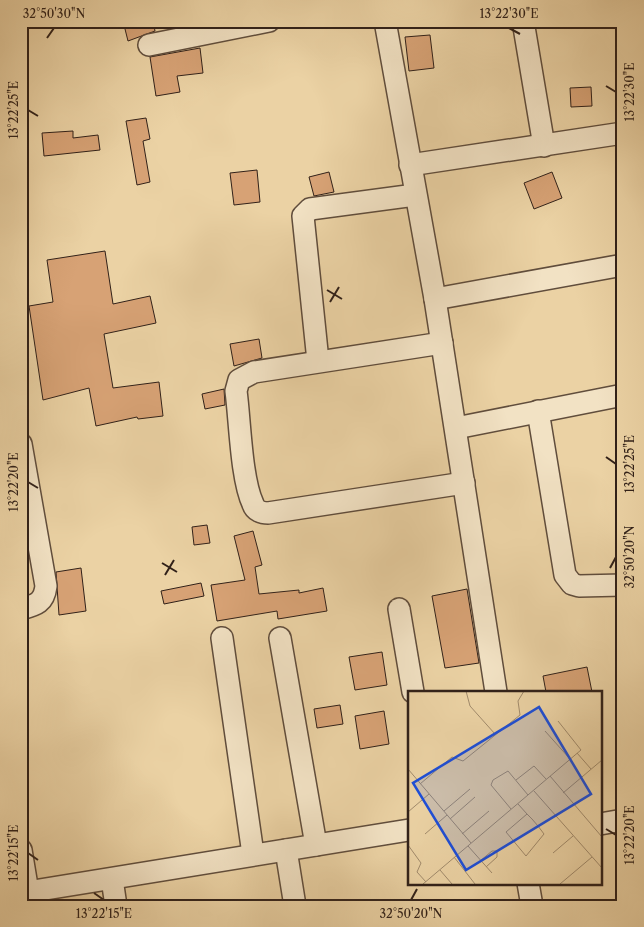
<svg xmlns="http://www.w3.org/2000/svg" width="644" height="927" viewBox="0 0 644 927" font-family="'Libre Caslon Text',serif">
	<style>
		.building { fill: #d7a275; stroke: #312119 }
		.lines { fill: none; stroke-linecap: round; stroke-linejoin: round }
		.minor-casing { stroke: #604d3c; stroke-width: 24 }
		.minor { stroke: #f2e2c4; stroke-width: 21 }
		.ticks { fill: none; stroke: #312119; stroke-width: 2 }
		.inset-road { fill: none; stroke: #a18b6c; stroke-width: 1 }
		.view { fill: #1d4ed8; fill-opacity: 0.15; stroke: #1d4ed8; stroke-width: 2.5 }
		.inset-edge { fill: none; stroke: #312119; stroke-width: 2.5 }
		.neatline { fill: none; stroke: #312119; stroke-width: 2 }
		.ticks-label { font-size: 12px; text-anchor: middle; fill: #312119 }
	</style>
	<rect width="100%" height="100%" fill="#ebd2a4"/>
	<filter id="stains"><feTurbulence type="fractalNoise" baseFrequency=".004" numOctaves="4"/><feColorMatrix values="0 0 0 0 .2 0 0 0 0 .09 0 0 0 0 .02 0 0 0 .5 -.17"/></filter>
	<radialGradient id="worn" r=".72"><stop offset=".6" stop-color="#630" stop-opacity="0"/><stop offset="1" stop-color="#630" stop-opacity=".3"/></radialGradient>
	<g class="building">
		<polygon points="123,21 153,21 155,31 128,41"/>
		<polygon points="430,35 434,68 409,71 405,37"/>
		<polygon points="200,48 203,73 177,76 180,92 156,96 150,57"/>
		<polygon points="591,87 592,106 571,107 570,88"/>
		<polygon points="146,118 150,139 143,141 150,182 137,185 126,121"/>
		<polygon points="73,131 73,138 98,135 100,150 44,156 42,133"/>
		<polygon points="257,170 260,202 234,205 230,173"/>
		<polygon points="329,172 334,192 314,196 309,177"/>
		<polygon points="552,172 562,198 534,209 524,183"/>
		<polygon points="105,251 113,304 150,296 156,323 104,334 113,388 159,382 163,416 138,419 137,417 96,426 89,388 43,400 29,306 53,302 47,260"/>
		<polygon points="259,339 262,358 234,366 230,344"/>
		<polygon points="224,389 225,405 205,409 202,394"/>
		<polygon points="207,525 210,543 194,545 192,527"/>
		<polygon points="253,531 262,565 255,567 259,594 299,590 299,593 323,588 327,611 278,619 277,611 217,621 211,585 245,580 234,536"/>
		<polygon points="81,568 86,611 59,615 56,572"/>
		<polygon points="201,583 204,596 164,604 161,591"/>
		<polygon points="467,589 479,663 445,668 432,596"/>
		<polygon points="382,652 387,685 355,690 349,657"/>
		<polygon points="587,667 592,692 546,692 543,676"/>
		<polygon points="340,705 343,724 317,728 314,709"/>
		<polygon points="384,711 389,744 360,749 355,716"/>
	</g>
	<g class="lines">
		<defs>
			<g id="minor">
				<polyline points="385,21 435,299 496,692"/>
				<polyline points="523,21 544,146"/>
				<polyline points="149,45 269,21"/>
				<polyline points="410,165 623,133"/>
				<polyline points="435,299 623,265"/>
				<path d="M 442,343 L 254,372 L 239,380 L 236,391 C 240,420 241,479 253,504 C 255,511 262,513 268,513 L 464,483"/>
				<polyline points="318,361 303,216 310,209 415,195"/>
				<polyline points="538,411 565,575 572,584 579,586 623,585"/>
				<polyline points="456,428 623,395"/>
				<path d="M 21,444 L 46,586 C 44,603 36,605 21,609"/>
				<polyline points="399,609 413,692"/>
				<polyline points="222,638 253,854"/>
				<polyline points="280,638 316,845"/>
				<polyline points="600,824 623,820"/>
				<polyline points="21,850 28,892"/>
				<polyline points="286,850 295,906"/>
				<polyline points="112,879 116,906"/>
				<polyline points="528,883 532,906"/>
				<polyline points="21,893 409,830"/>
			</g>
		</defs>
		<use href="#minor" class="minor-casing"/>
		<use href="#minor" class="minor"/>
	</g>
	<path class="ticks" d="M 509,28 L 520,34M 47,38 L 54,28M 606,86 L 616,92M 28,110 L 38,116M 327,290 L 342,299M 330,302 L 339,287M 606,457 L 616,464M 28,482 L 38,488M 162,563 L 177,572M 610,568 L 616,557M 165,575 L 174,560M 606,829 L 616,835M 28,853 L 38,860M 94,893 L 104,900M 411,900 L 417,889"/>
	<g transform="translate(408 691)">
		<rect width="194" height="194" fill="#ebd2a4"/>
		<path class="inset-road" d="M 58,0 L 62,15 L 87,43M 137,40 L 162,68M 169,62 L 183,78M 0,78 L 63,152M 142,85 L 194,146M 108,89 L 126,75 L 138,88M 12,93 L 44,66 L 55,70 L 112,24 L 110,10 L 116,0M 126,100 L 194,177M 155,102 L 194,69M 110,113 L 119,123 L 124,128 L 130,135 L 136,143 L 118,165 L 98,141 L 119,123M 103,118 L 83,94 L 85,89 L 100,80 L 120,104M 36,120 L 62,98M 0,121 L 21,103M 42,128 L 67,106M 17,143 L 39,124M 54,143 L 81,120M 0,154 L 13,172 L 9,181 L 18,191M 60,155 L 84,182M 145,162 L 165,145M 46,166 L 67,193M 72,170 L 84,160 L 89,160 L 89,166 L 78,176M 32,179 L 44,193M 15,193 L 173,59 L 150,30M 152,193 L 184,166"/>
		<path class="view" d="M 131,16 L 183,103 L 58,179 L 5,92 Z"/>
		<rect width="194" height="194" class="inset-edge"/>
	</g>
	<rect width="644" height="927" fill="none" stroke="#ebd2a4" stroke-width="55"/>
	<rect x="28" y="28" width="588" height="872" class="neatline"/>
	<g class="ticks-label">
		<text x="54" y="18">32°50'30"N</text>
		<text x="509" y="18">13°22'30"E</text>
		<text transform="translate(630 92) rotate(-90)" y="4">13°22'30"E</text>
		<text transform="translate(14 110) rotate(-90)" y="4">13°22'25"E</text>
		<text transform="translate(630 464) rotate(-90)" y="4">13°22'25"E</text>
		<text transform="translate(14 482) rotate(-90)" y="4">13°22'20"E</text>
		<text transform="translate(630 557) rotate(-90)" y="4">32°50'20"N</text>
		<text transform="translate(630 835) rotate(-90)" y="4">13°22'20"E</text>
		<text transform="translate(14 853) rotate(-90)" y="4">13°22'15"E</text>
		<text x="104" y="918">13°22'15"E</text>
		<text x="411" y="918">32°50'20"N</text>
	</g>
	<rect width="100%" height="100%" filter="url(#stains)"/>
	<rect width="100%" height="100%" fill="url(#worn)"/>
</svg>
